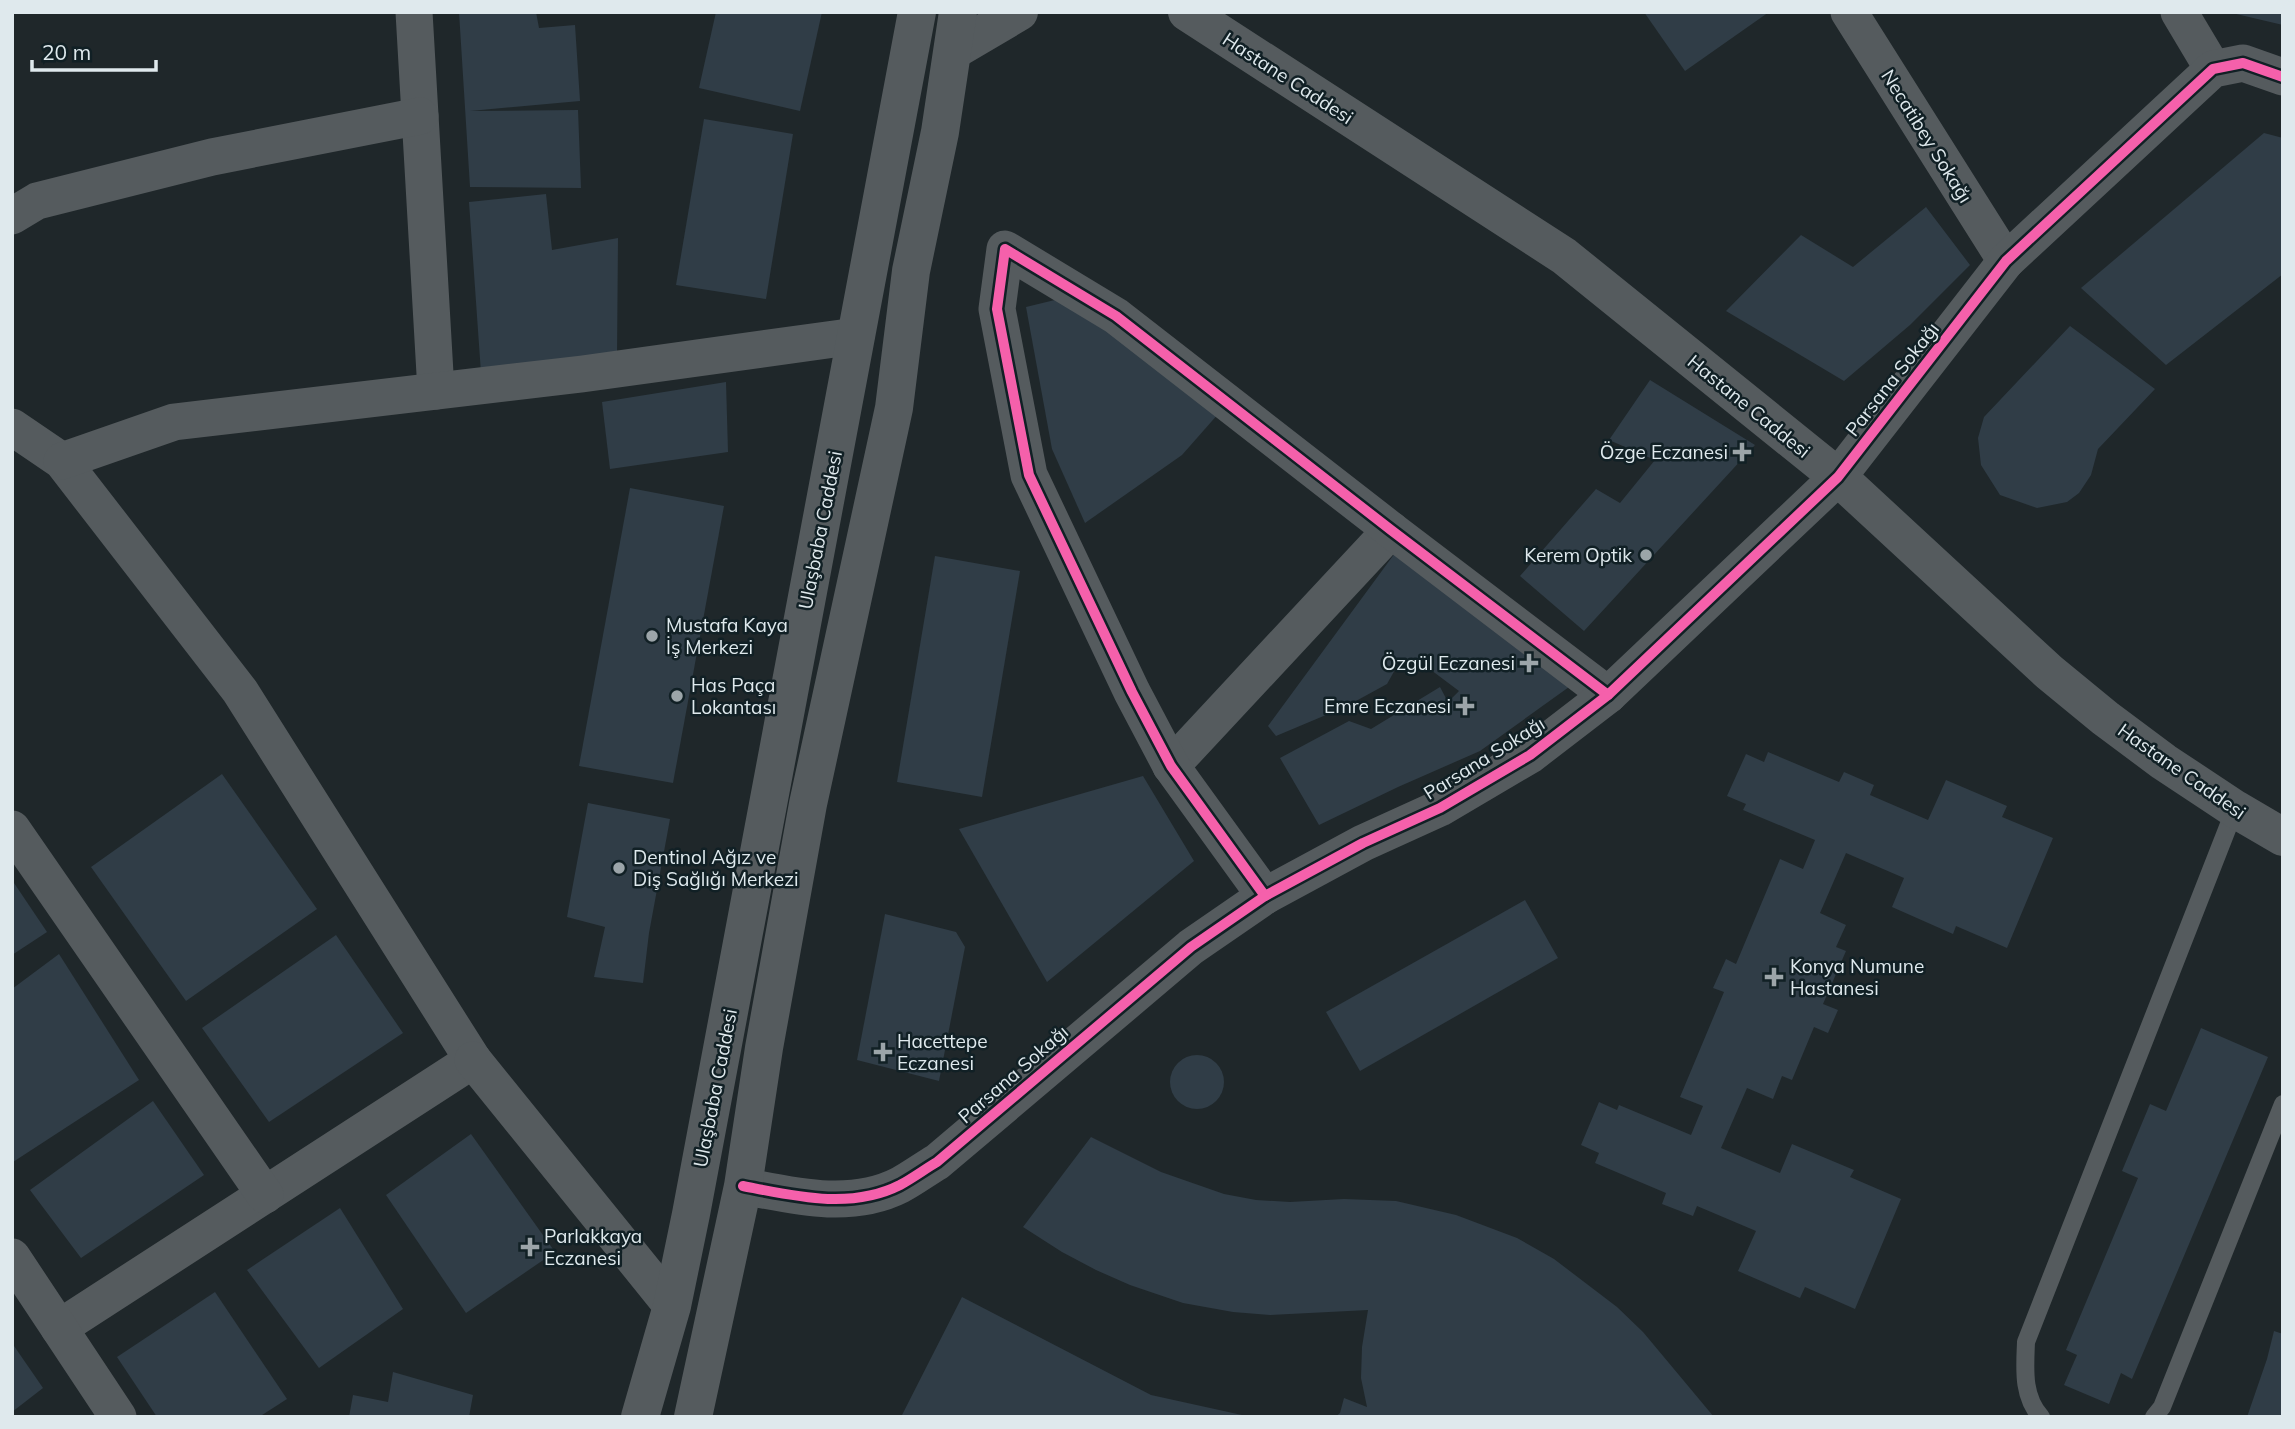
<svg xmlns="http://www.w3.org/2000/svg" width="2295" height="1429" viewBox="0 0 2295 1429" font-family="Mulish,sans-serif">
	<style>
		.building { fill: #303d47 }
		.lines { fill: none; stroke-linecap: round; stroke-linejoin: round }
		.service { stroke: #555b5e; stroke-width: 18 }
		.minor { stroke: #555b5e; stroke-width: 37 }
		.tertiary { stroke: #555b5e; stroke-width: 38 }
		.secondary { stroke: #555b5e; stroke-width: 38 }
		.cycleway-casing { stroke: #112025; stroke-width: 15 }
		.cycleway { stroke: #f560ab; stroke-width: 10 }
		.poi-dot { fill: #9ca5a9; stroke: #112025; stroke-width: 2.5 }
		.labels { text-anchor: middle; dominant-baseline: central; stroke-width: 5; stroke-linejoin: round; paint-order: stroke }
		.street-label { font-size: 19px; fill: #dfe9ed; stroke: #112025 }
		.poi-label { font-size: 19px; fill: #dfe9ed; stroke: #112025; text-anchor: start }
	</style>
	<rect width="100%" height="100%" fill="#1f272a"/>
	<g class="building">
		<polygon points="459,12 536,12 539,28 575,25 580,101 470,111 578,110 581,188 470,187"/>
		<polygon points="716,12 822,12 800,111 699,88"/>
		<polygon points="1644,12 1769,12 1685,71"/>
		<polygon points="2283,12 2283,25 2232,13 2232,12"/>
		<polygon points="704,119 793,134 766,299 676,285"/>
		<polygon points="2264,133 2283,138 2283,274 2166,365 2081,288"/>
		<polygon points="546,194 552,250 618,238 617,358 481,373 469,202"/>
		<polygon points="1926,207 1970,265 1910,325 1844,381 1726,311 1801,235 1853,267"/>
		<polygon points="1063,298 1219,413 1182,455 1085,523 1052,449 1026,307"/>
		<polygon points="2070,326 2155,389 2098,449 2091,475 2079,493 2067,502 2037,508 2000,495 1981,465 1978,438 1984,417"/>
		<polygon points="1650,380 1755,445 1584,631 1520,576 1596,489 1620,503 1655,460 1609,440"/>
		<polygon points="726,382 728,452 610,469 602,402"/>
		<polygon points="630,488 724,506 673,783 579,766"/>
		<polygon points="1395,553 1569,687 1480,751 1398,787 1319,825 1280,758 1349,721 1371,729 1440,687 1448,702 1459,691 1415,658 1396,668 1387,684 1345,707 1276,736 1268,726"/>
		<polygon points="935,556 1020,571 982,797 897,782"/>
		<polygon points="1768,752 1839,782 1844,772 1874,785 1870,795 1928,820 1946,780 2007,806 2002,817 2053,838 2007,948 1956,926 1953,934 1892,907 1904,878 1846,853 1820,913 1846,925 1836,947 1846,951 1823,1004 1838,1010 1828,1033 1814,1027 1792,1080 1782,1076 1773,1099 1747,1088 1721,1148 1780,1173 1792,1144 1854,1170 1850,1177 1901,1199 1855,1309 1805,1287 1800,1298 1738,1271 1756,1231 1697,1206 1693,1216 1662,1204 1666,1193 1595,1163 1599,1153 1581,1145 1599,1102 1617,1110 1619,1105 1691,1135 1703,1106 1680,1097 1724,992 1713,988 1726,959 1736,964 1780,859 1803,869 1815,840 1743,810 1746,804 1727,796 1746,754 1764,762"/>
		<polygon points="222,774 317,909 186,1001 91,867"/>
		<polygon points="1143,776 1194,861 1047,982 959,829"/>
		<polygon points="588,803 670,819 649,933 643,983 594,977 605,927 567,917"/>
		<polygon points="12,880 47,932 12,955"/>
		<polygon points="1525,900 1558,958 1360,1071 1326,1012"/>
		<polygon points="885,914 956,932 965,947 939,1081 857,1060"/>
		<polygon points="336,935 403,1033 269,1122 202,1028"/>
		<polygon points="59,954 139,1080 13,1162 12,989"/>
		<polygon points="2201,1028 2268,1057 2132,1379 2121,1373 2109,1404 2064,1385 2077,1355 2066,1350 2138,1178 2122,1171 2150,1104 2166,1111"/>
		<circle cx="1197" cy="1082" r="27"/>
		<polygon points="153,1101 204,1175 81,1258 30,1190"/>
		<polygon points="471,1134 555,1252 466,1313 386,1195"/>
		<polygon points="1091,1137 1161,1172 1224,1194 1256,1200 1290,1202 1344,1199 1396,1201 1456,1215 1517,1238 1554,1259 1617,1307 1643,1332 1714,1417 1335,1417 1340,1413 1344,1398 1367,1407 1361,1378 1362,1347 1368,1310 1270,1315 1233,1312 1183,1303 1130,1285 1096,1270 1062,1252 1023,1227"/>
		<polygon points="340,1208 403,1309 319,1368 247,1270"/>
		<polygon points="215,1292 287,1399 259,1417 157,1417 117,1357"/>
		<polygon points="962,1297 1151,1395 1251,1417 901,1417"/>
		<polygon points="2274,1331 2283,1334 2283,1417 2247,1417 2267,1359"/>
		<polygon points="12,1343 43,1388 12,1412"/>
		<polygon points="393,1372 473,1395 469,1417 349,1417 353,1395 388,1402"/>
	</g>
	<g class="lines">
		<g class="service">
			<path d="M 2041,1417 C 2022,1396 2025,1368 2026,1342 L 2235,809"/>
			<polyline points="2154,1417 2162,1407 2283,1104"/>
		</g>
		<g class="minor">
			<polyline points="414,12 436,391"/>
			<polyline points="1849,12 2006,261"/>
			<polyline points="2179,12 2213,69"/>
			<polyline points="12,216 37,201 212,157 420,116"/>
			<polyline points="12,427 62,461 240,691 473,1060 59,1328"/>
			<polyline points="62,461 174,422 582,374 856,336"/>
			<polyline points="1171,766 1391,530"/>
			<polyline points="12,829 265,1195"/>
			<polyline points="1265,896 1171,766 1132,692 1029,475 997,309 1005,249 1116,316 1391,530 1608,695"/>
			<polyline points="473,1060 672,1306"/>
			<path d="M 743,1186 C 794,1196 851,1210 900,1185 C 913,1178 925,1169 937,1162 L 1191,947 L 1265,896 L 1363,843 L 1440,808 L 1530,755 L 1608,695 L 1838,477 L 2006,261 L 2213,69 L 2243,63 L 2283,77"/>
			<polyline points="12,1257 118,1417"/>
		</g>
		<polyline class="tertiary" points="1187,12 1564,256 1838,477 2049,672 2105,718 2164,762 2235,809 2283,837"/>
		<g class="secondary">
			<polyline points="953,51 1019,12"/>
			<polyline points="640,1417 672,1306 691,1214 917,12"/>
			<polyline points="693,1417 743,1186 764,1048 808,804 894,408 911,271 940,132 958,12"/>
		</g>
		<defs>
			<g id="cycleway">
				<polyline points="1265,896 1171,766 1132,692 1029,475 997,309 1005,249 1116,316 1391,530 1608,695"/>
				<path d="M 743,1186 C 794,1196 851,1210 900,1185 C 913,1178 925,1169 937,1162 L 1191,947 L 1265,896 L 1363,843 L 1440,808 L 1530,755 L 1608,695 L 1838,477 L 2006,261 L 2213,69 L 2243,63 L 2283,77"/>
			</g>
		</defs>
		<use href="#cycleway" class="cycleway-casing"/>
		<use href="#cycleway" class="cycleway"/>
	</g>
	<g class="poi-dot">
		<path d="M1738.5 441.5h7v7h7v7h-7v7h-7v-7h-7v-7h7z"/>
		<circle cx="1646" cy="555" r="7"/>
		<circle cx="652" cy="636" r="7"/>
		<path d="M1525.5 652.5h7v7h7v7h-7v7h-7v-7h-7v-7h7z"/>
		<circle cx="677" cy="696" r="7"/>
		<path d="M1461.5 695.5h7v7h7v7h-7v7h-7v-7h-7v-7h7z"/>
		<circle cx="619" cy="868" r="7"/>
		<path d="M1770.5 966.5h7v7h7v7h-7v7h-7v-7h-7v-7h7z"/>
		<path d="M879.5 1041.5h7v7h7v7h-7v7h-7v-7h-7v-7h7z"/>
		<path d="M526.5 1236.5h7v7h7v7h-7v7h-7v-7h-7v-7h7z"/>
	</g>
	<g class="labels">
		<g class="street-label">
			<text transform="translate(1288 78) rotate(33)">Hastane Caddesi</text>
			<text transform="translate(1927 136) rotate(58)">Necatibey Sokağı</text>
			<text transform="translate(1892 379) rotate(-52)">Parsana Sokağı</text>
			<text transform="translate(1749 406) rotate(39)">Hastane Caddesi</text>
			<text transform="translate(820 530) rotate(-79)">Ulaşbaba Caddesi</text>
			<text transform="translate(1484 758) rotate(-32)">Parsana Sokağı</text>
			<text transform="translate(2182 771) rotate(35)">Hastane Caddesi</text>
			<text transform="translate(1013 1074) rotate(-41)">Parsana Sokağı</text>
			<text transform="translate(715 1088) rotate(-79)">Ulaşbaba Caddesi</text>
		</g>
		<g class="poi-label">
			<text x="1728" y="452" text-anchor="end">Özge Eczanesi</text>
			<text x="1632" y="555" text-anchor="end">Kerem Optik</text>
			<text x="666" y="625">Mustafa Kaya<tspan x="666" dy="22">İş Merkezi</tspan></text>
			<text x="1515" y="663" text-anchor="end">Özgül Eczanesi</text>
			<text x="691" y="685">Has Paça<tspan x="691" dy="22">Lokantası</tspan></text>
			<text x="1451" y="706" text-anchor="end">Emre Eczanesi</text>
			<text x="633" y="857">Dentinol Ağız ve<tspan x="633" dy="22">Diş Sağlığı Merkezi</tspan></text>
			<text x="1790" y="966">Konya Numune<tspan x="1790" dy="22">Hastanesi</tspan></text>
			<text x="897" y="1041">Hacettepe<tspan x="897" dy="22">Eczanesi</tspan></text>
			<text x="544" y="1236">Parlakkaya<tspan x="544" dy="22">Eczanesi</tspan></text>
		</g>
	</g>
	<rect width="2295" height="1429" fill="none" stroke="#dfe9ed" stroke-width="28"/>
	<path d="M32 60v10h124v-10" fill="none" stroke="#dfe9ed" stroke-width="3.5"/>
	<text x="42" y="60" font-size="21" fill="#dfe9ed" stroke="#112025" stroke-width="5" paint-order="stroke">20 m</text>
</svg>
